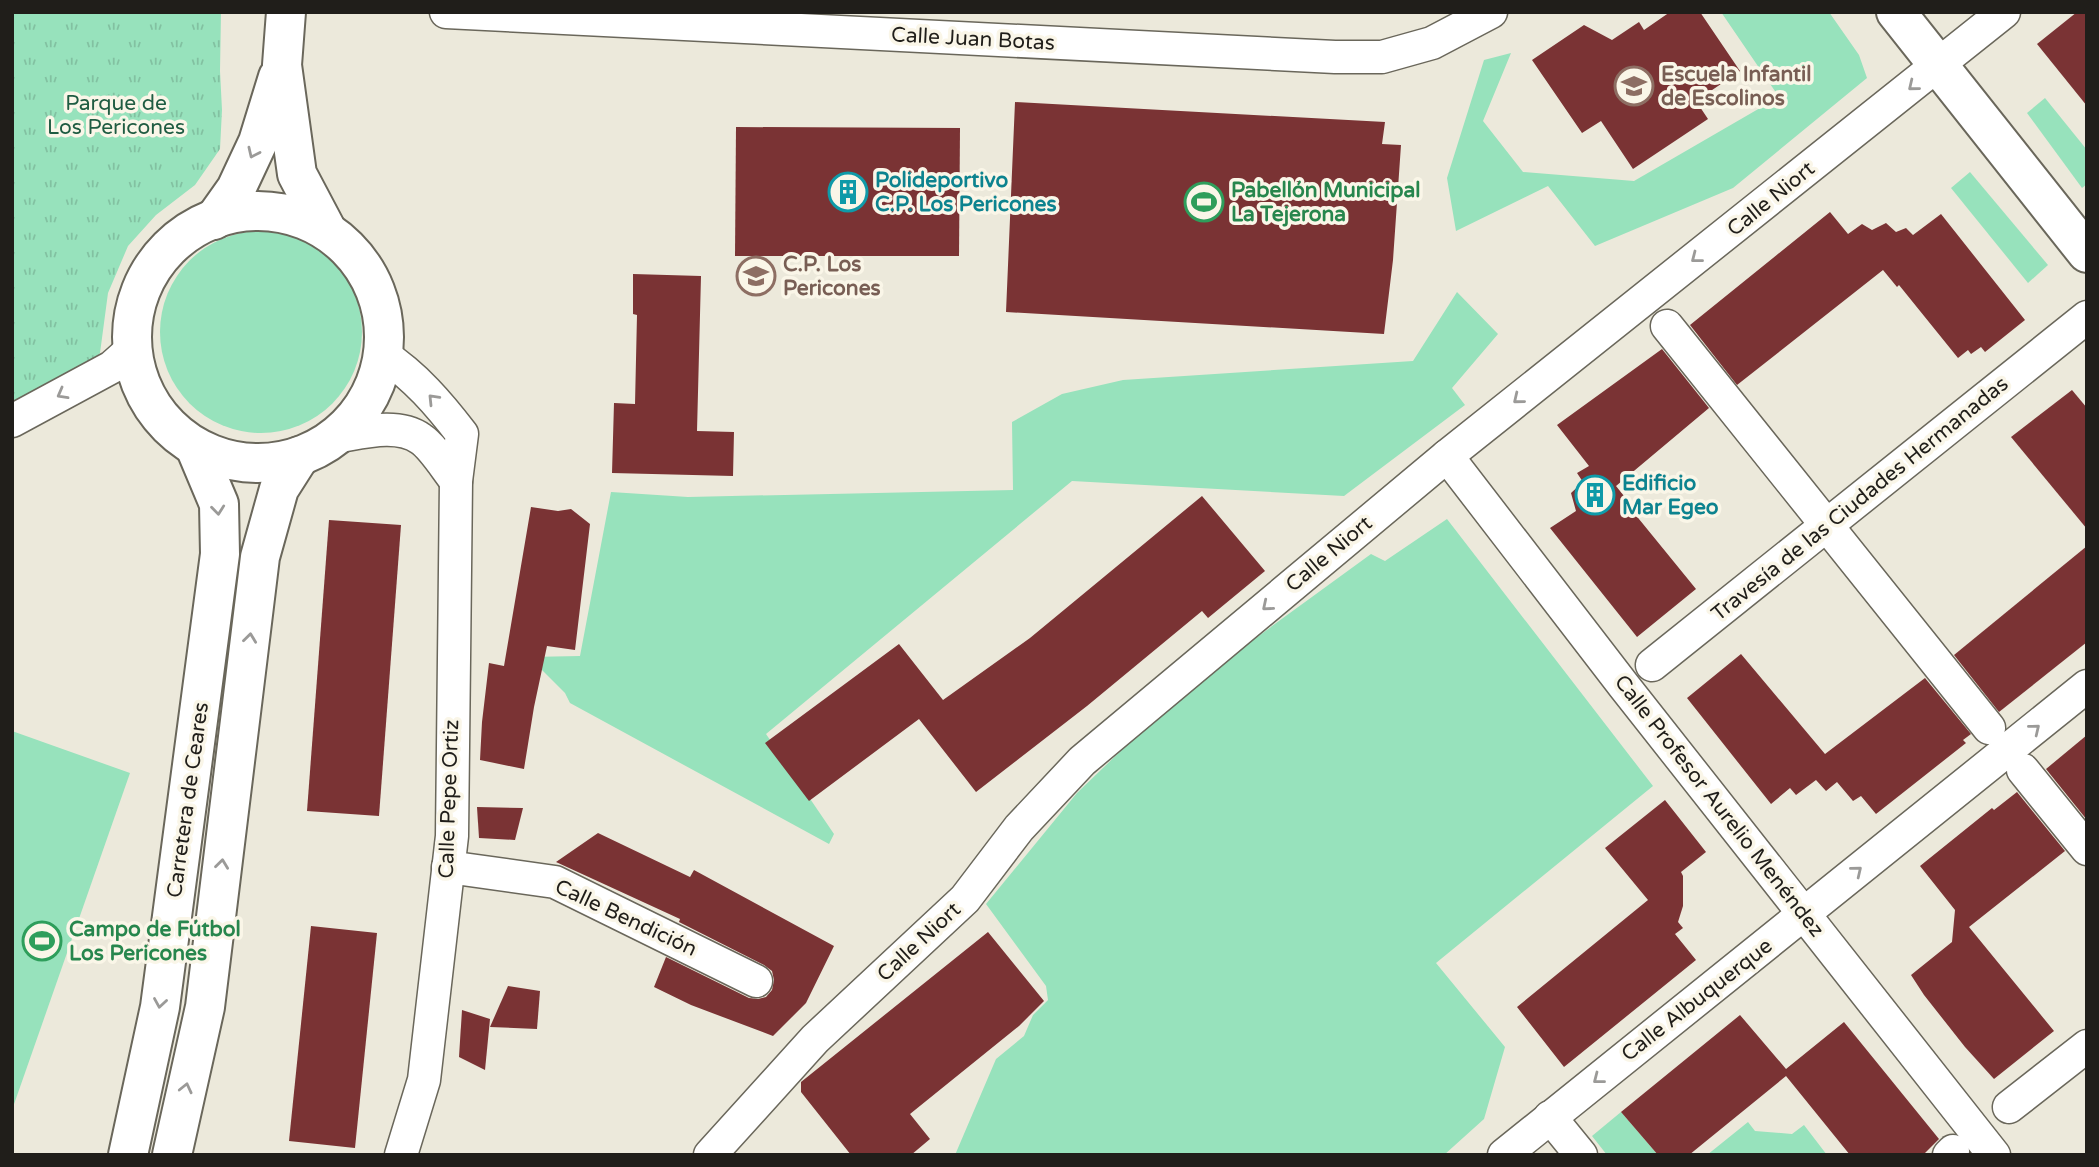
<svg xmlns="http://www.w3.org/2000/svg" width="2099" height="1167" viewBox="0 0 2099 1167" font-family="'Varela Round',sans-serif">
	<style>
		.grass { fill: #97e2bc }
		.park { fill: url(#park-tufts) }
		.building { fill: #7a3334 }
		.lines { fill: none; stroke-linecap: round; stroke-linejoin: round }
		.street-casing { stroke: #6a675b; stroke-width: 35 }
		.secondary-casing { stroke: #6a675b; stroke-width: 42 }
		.street { stroke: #fff; stroke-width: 32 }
		.secondary { stroke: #fff; stroke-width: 38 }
		.oneway { stroke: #9b9a98 }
		.labels { text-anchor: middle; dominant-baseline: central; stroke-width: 7; stroke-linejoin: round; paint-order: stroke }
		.street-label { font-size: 21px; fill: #201e1a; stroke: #faf6e8 }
		.education-label { font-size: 21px; font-weight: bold; fill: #785e54; stroke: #faf6e8; text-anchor: start }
		.park-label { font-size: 21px; fill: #1f5c42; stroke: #faf6e8 }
		.culture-label { font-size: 21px; font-weight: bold; fill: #0d838f; stroke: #faf6e8; text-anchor: start }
		.leisure-label { font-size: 21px; font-weight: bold; fill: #27864d; stroke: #faf6e8; text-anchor: start }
	</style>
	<defs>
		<pattern id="park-tufts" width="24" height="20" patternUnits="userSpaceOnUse" patternTransform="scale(1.75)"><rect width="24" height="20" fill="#97e2bc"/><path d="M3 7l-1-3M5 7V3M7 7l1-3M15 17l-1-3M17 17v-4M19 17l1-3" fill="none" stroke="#82c1a1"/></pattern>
	</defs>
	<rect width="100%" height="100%" fill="#ece9db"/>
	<g class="grass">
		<polygon points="1721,12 1829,12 1859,55 1867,78 1733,188 1595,246 1548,186 1456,231 1447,178 1484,60 1511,53 1483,121 1523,172 1634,181 1779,97"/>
		<polygon points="2045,98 2087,150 2087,184 2082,188 2027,113"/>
		<polygon points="1970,172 2048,265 2028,283 1951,188"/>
		<circle cx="261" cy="332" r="101"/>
		<polygon points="1457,292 1498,334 1452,388 1465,405 1344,496 1072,481 766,734 834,834 829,844 570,703 565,693 529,657 580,656 611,492 688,497 1013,490 1012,422 1062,394 1123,380 1413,361"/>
		<polygon points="1447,519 1653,786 1436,963 1505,1047 1484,1119 1444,1155 955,1155 996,1059 1024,1036 1033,1015 1048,1000 1046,986 986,904 1077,793 1183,691 1371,554 1385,561"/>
		<polygon points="12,731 130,773 12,1110"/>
		<polygon points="1621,1112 1658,1155 1607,1155 1592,1136"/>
		<polygon points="1748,1122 1755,1131 1792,1134 1804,1125 1827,1155 1707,1155"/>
	</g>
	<polygon class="park" points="12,12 221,12 220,71 222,110 220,149 195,185 156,215 128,246 108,293 100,353 93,362 12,407"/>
	<g class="building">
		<polygon points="1670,12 1700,12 1740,71 1696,101 1708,119 1633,169 1601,121 1582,133 1532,60 1584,25 1612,40 1639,22 1644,30"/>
		<polygon points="2077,12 2087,12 2087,106 2037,44"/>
		<polygon points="1015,102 1385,122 1382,144 1401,145 1393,260 1384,334 1006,312"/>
		<polygon points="736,127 960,128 959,256 735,256"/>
		<polygon points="1830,212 1848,234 1862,224 1872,230 1886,223 1896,232 1906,228 1913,235 1941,214 2025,320 1985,352 1981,347 1971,354 1968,350 1958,358 1899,285 1897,287 1883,270 1737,385 1690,325"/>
		<polygon points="633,274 701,276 697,431 734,432 733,476 612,473 614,403 635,404 637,315 633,314"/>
		<polygon points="1662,349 1709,408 1616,486 1632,506 1630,508 1696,589 1637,637 1550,528 1576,511 1571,493 1583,482 1577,473 1589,466 1557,425"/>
		<polygon points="2072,390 2087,408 2087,529 2011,437"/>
		<polygon points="1202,496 1265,571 1208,618 1202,611 1087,706 976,792 919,719 809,801 765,743 899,644 943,700 1030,638"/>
		<polygon points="531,507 558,511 571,509 590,524 575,650 547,646 534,707 524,769 480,760 482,722 489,663 504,666"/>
		<polygon points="329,520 401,525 379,816 307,811"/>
		<polygon points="2087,546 2087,642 1999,712 1954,655"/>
		<polygon points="1741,654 1825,754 1925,678 1971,734 1963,740 1966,743 1876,814 1861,796 1853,801 1837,782 1826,791 1816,780 1796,795 1790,788 1771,804 1687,698"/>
		<polygon points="2087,735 2087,820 2046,769"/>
		<polygon points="2017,792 2065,851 1969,927 2054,1031 1994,1079 1965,1047 1924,995 1911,975 1952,942 1955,910 1920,866 1992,808 1994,810"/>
		<polygon points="1665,800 1706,852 1681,872 1683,876 1683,906 1678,922 1683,928 1675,934 1696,960 1564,1067 1517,1007 1648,900 1605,848"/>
		<polygon points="477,807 523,808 515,840 479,838"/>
		<polygon points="598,833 690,877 694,870 834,946 806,1003 773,1036 691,1005 654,987 666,957 749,998 758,999 766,997 772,990 774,980 772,971 764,965 679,922 680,919 556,862"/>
		<polygon points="311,926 377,933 355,1148 289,1141"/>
		<polygon points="988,932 1044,1001 1019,1026 910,1114 930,1139 911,1155 851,1155 801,1092 801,1082"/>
		<polygon points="508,986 540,991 537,1029 490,1027"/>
		<polygon points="462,1010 490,1019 485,1070 459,1057"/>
		<polygon points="1740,1015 1786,1069 1844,1022 1939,1139 1923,1155 1850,1155 1786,1076 1689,1155 1658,1155 1621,1112"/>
	</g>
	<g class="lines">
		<defs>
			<g id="street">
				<polyline points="446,12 1335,57 1382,57 1432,43 1491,12"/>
				<polyline points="1667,326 1989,728"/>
				<path d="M 383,355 C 415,376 439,404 462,434 L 456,481 L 452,836 L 424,1080 L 401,1155"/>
				<polyline points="12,421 112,367 131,350"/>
				<path d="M 335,437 C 361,433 397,422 421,439 C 433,447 447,470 456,481"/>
				<polyline points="1447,456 1624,686 1994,1155"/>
				<polyline points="1652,665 2087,317"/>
				<polyline points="2023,770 2087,849"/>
				<polyline points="448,867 555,882 756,981"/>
				<polyline points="2009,1107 2087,1046"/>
				<polyline points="1550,1117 1581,1155"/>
				<polyline points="710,1155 815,1039 965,899 1019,828 1082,761 1447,456 2004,12"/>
				<polyline points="1504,1155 2087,686"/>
				<polyline points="1949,1155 1953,1151"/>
			</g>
			<g id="secondary">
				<polyline points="286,12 282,65 297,174 325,227"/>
				<polyline points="1896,12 2087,253"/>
				<circle cx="258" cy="337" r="126"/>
				<polyline points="214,220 236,189 258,142 278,77"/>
				<polyline points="128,1155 160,1007 220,554 219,504 195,447"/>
				<polyline points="172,1155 205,1007 260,557 279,489 300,456"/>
			</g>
		</defs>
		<use href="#street" class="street-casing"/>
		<use href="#secondary" class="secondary-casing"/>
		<use href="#street" class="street"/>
		<use href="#secondary" class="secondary"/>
	</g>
	<defs><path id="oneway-chevron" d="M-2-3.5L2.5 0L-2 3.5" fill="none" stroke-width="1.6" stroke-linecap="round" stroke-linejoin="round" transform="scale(1.75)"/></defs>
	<g class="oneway">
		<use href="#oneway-chevron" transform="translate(1913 86) rotate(141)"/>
		<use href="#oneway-chevron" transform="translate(253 153) rotate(115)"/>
		<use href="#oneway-chevron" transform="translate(1696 258) rotate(142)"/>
		<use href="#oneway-chevron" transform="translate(62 394) rotate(151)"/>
		<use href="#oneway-chevron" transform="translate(433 399) rotate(-134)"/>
		<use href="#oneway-chevron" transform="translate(1518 399) rotate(141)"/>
		<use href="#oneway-chevron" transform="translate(218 510) rotate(84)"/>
		<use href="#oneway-chevron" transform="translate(1267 606) rotate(140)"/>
		<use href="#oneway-chevron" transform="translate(250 638) rotate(-83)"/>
		<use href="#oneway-chevron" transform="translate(2035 729) rotate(-39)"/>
		<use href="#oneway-chevron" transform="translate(222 864) rotate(-83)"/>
		<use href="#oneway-chevron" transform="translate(1857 871) rotate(-39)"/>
		<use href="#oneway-chevron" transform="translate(160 1003) rotate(99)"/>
		<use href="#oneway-chevron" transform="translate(1598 1079) rotate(142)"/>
		<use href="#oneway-chevron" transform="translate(186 1088) rotate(-77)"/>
	</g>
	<defs>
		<symbol id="school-ring" viewBox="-11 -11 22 22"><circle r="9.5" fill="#faf6e8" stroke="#8d6e63" stroke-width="1.5"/><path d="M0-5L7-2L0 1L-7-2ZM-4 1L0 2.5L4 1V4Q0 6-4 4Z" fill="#8d6e63"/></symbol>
		<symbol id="building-ring" viewBox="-11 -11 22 22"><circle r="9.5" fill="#faf6e8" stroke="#0f9aa8" stroke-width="1.5"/><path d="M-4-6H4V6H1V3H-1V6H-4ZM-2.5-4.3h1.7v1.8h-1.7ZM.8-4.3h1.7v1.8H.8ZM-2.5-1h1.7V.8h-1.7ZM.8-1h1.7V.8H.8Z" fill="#0f9aa8"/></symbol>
		<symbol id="stadium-ring" viewBox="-11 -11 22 22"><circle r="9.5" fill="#faf6e8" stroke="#2e9e5b" stroke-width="1.5"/><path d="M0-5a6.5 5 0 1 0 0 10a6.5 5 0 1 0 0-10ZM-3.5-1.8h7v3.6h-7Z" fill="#2e9e5b"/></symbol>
	</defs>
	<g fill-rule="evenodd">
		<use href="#school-ring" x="1612" y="64" width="44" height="44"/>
		<use href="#building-ring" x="826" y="170" width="44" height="44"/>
		<use href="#stadium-ring" x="1182" y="180" width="44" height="44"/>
		<use href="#school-ring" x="734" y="254" width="44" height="44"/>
		<use href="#building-ring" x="1573" y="473" width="44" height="44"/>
		<use href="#stadium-ring" x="20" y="919" width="44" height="44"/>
	</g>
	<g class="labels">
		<g class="street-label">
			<text transform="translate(973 39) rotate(3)">Calle Juan Botas</text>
			<text transform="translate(1771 199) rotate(-39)">Calle Niort</text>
			<text transform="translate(1860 499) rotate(-39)">Travesía de las Ciudades Hermanadas</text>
			<text transform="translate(1329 554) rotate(-40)">Calle Niort</text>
			<text transform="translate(449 799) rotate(-88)">Calle Pepe Ortiz</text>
			<text transform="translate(188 800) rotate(-82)">Carretera de Ceares</text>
			<text transform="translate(1719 806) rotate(52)">Calle Profesor Aurelio Menéndez</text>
			<text transform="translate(626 918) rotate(25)">Calle Bendición</text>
			<text transform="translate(919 942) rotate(-43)">Calle Niort</text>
			<text transform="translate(1697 1000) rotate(-38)">Calle Albuquerque</text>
		</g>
		<g class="education-label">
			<text x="1661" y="74">Escuela Infantil<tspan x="1661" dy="24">de Escolinos</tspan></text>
			<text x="783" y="264">C.P. Los<tspan x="783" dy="24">Pericones</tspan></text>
		</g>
		<g class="park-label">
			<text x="116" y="103">Parque de<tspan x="116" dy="24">Los Pericones</tspan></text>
		</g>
		<g class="culture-label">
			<text x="875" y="180">Polideportivo<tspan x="875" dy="24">C.P. Los Pericones</tspan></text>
			<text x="1622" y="483">Edificio<tspan x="1622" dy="24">Mar Egeo</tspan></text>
		</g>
		<g class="leisure-label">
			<text x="1231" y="190">Pabellón Municipal<tspan x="1231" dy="24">La Tejerona</tspan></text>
			<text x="69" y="929">Campo de Fútbol<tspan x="69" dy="24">Los Pericones</tspan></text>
		</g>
	</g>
	<rect width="2099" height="1167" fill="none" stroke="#201e1a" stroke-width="28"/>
</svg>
